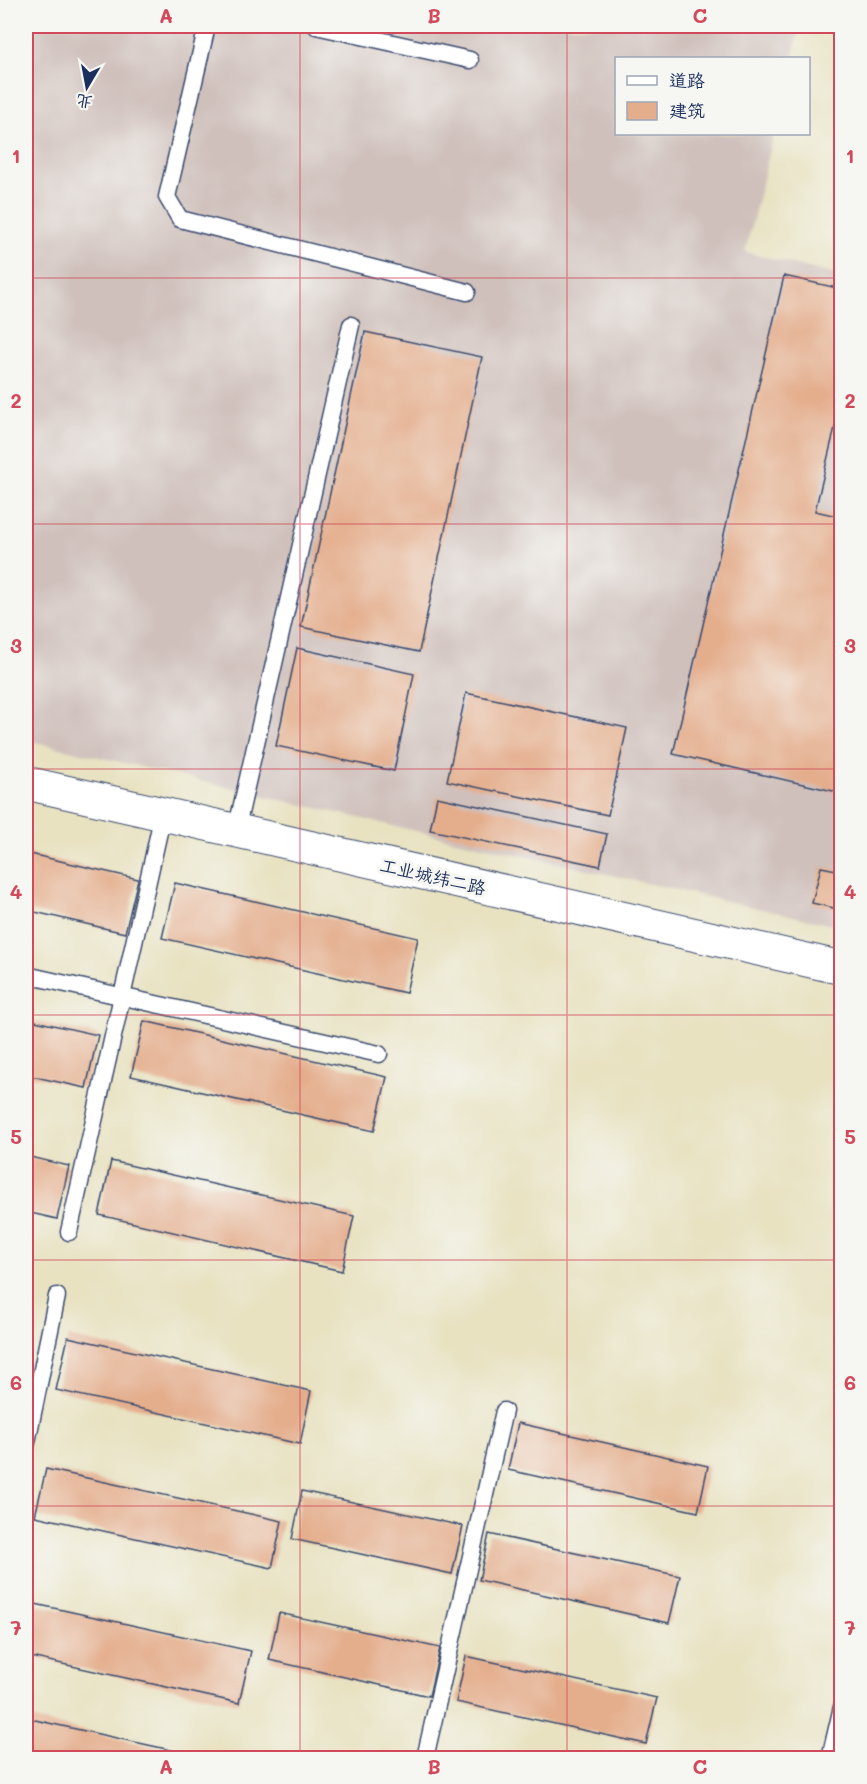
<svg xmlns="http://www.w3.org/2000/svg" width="867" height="1784" viewBox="0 0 867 1784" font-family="Mali,'LXGW WenKai TC',sans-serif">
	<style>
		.industrial { fill: #cfc0bb }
		.building { fill: #e4ae8d }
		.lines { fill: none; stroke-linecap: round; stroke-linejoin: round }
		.service-casing { stroke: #3a4a6d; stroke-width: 19 }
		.tertiary-casing { stroke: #3a4a6d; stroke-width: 35 }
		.service { stroke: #fff; stroke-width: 16 }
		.tertiary { stroke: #fff; stroke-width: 33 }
		.grid { fill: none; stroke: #d1495b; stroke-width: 1.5; stroke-opacity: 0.55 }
		.labels { text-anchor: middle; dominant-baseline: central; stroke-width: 6; stroke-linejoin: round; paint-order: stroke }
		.street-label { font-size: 18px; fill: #1b2f5e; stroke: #f6f6f2 }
		.neatline { fill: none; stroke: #d1495b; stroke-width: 2 }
		.grid-label { font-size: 20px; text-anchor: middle; font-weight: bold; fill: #d1495b }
	</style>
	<rect width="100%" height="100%" fill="#f6f6f2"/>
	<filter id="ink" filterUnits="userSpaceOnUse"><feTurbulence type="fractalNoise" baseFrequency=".0167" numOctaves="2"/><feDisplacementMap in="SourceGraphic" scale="12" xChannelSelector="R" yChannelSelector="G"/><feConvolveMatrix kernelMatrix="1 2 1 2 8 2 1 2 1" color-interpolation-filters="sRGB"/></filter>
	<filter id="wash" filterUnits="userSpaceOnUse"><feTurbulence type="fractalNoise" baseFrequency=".008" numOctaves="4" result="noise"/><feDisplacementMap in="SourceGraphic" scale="24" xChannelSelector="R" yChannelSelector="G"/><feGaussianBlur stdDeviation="1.35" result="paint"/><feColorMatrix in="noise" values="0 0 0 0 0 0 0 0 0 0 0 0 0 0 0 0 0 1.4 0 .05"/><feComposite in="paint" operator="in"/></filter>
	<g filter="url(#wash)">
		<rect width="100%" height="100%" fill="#e8e2c1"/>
		<polygon class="industrial" points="26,26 800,26 792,58 616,58 616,134 774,134 745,252 841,276 841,927 389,825 26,740"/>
		<g id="blocks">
			<g class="building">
				<polygon points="784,276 842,289 842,398 815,511 842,517 842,793 673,754"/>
				<polygon points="365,332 482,357 419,652 301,627"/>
				<polygon points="297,648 414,674 394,771 276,746"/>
				<polygon points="466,693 627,728 608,815 447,781"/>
				<polygon points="437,797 607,834 600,866 430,830"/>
				<polygon points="26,853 138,879 125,933 26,910"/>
				<polygon points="821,867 842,871 842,910 812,903"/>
				<polygon points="175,883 418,938 406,993 162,938"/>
				<polygon points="26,1019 98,1035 86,1088 26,1075"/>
				<polygon points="144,1021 387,1077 374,1131 131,1076"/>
				<polygon points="26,1156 69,1166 57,1219 26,1212"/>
				<polygon points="111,1161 354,1216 342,1271 99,1215"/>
				<polygon points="68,1337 311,1391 300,1444 56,1390"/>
				<polygon points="518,1423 708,1466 698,1512 508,1470"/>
				<polygon points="46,1469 282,1521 272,1568 35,1516"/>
				<polygon points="302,1491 463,1526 452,1574 292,1539"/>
				<polygon points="489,1534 680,1576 669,1623 479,1580"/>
				<polygon points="26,1602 251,1651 239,1703 26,1656"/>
				<polygon points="279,1613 440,1648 429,1696 269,1660"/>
				<polygon points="466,1656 657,1698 646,1744 456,1702"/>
				<polygon points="26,1718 207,1758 26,1758"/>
			</g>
		</g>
	</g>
	<g filter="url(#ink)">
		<use href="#blocks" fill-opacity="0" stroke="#3a4a6d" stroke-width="1.5"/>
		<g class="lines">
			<defs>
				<g id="service">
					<polyline points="207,26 167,197 180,219 467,292"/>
					<polyline points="316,26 470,60"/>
					<polyline points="236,831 351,325"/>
					<polyline points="26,975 379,1054"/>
					<polyline points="69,1232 163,814"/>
					<polyline points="26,1447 57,1296"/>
					<polyline points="425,1758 504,1411"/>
					<polyline points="830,1758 842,1707"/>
				</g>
				<polyline id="tertiary" points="26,783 842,968"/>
			</defs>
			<use href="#service" class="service-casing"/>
			<use href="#tertiary" class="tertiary-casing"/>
			<use href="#service" class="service"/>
			<use href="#tertiary" class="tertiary"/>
		</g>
	</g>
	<path class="grid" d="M 300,26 L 300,1758M 567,26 L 567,1758M 26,278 L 842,278M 26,524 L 842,524M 26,769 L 842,769M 26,1015 L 842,1015M 26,1260 L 842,1260M 26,1506 L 842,1506"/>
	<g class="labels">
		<g class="street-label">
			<text transform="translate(433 876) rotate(13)">工业城纬二路</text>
		</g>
	</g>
	<rect width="867" height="1784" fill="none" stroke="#f6f6f2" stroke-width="66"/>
	<rect x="615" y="57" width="195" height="78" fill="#f6f6f2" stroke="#9ea6b7" stroke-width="1.5"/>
	<rect x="627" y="76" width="30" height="9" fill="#ffffff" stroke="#9ea6b7" stroke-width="1.5"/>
	<text x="669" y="87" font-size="18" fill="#1b2f5e">道路</text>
	<rect x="627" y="102" width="30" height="18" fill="#e4ae8d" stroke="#9ea6b7" stroke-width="1.5"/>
	<text x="669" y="117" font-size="18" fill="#1b2f5e">建筑</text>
	<g transform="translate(87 87) rotate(190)" stroke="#f6f6f2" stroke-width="4.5" paint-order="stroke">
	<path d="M0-4.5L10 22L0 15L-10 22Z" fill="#1b2f5e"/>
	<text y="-9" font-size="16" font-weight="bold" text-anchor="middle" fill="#1b2f5e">北</text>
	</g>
	<rect x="33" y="33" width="801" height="1718" class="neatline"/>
	<g class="grid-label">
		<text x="166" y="23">A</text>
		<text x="434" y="23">B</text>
		<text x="700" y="23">C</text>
		<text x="16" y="163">1</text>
		<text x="850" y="163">1</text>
		<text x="16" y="408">2</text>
		<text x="850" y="408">2</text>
		<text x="16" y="653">3</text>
		<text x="850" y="653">3</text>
		<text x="16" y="899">4</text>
		<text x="850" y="899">4</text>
		<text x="16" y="1144">5</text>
		<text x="850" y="1144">5</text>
		<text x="16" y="1390">6</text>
		<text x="850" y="1390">6</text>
		<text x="16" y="1635">7</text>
		<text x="850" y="1635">7</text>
		<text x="166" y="1774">A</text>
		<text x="434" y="1774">B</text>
		<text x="700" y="1774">C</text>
	</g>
</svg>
